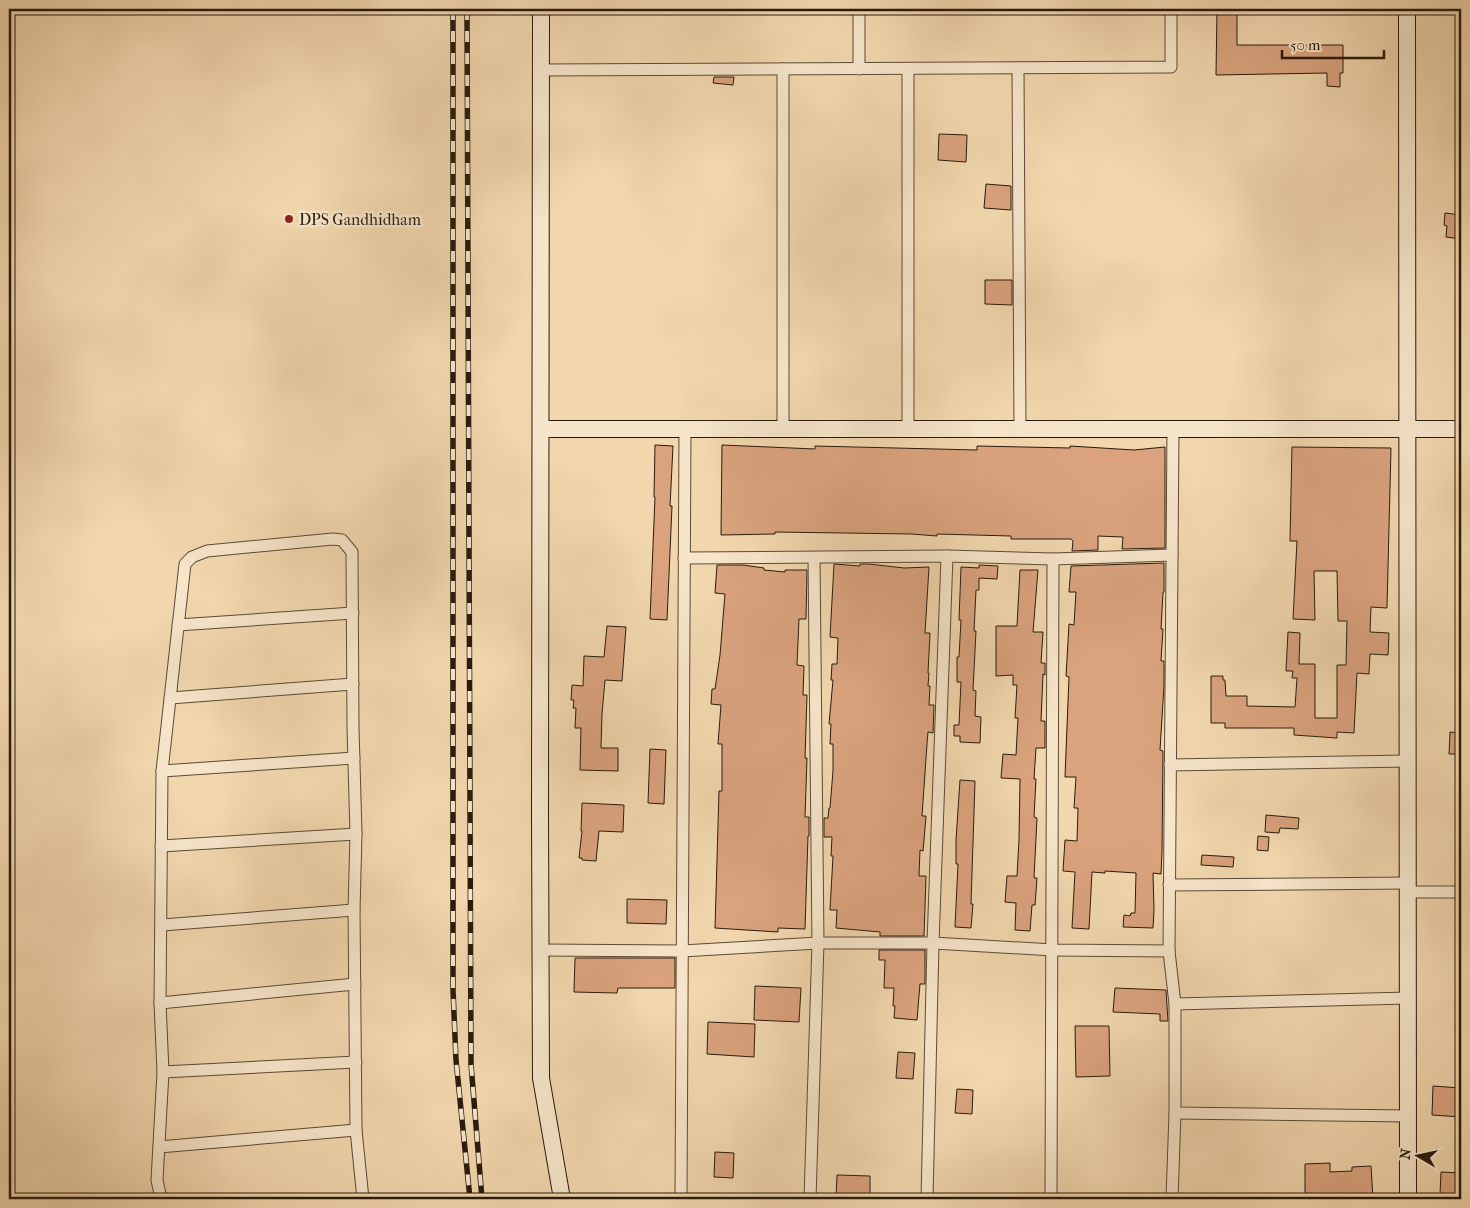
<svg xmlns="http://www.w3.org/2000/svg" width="1470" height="1208" viewBox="0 0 1470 1208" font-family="'IM FELL French Canon',serif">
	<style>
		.building { fill: #daa37e; stroke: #291b0c }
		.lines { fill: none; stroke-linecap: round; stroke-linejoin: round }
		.street-casing { stroke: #5b4a34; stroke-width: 13 }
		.secondary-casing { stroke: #291b0c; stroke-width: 18 }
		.street { stroke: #f7e5ca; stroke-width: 11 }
		.secondary { stroke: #f7e5ca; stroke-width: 16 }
		.rail-casing { stroke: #291b0c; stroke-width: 5.5 }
		.rail { stroke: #f7e5ca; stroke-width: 4; stroke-dasharray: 11; stroke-linecap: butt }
		.poi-dot { fill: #8f2418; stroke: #f7e5ca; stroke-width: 2 }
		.labels { text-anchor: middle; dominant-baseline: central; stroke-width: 5; stroke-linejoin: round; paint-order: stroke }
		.poi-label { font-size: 16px; fill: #291b0c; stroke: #f7e5ca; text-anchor: start }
	</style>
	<rect width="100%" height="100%" fill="#f2d7ae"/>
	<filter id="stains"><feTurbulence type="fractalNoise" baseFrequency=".004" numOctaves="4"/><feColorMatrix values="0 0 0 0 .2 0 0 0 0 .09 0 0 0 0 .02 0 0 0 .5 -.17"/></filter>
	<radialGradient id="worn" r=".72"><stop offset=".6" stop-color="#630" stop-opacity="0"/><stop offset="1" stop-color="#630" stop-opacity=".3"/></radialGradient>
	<g class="building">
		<polygon points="1217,9 1237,9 1237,45 1343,45 1343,73 1340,73 1340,87 1327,86 1327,73 1216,75"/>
		<polygon points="714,77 734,77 733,85 713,83"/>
		<polygon points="939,134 967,135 966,162 938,160"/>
		<polygon points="986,184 1011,186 1011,210 984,208"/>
		<polygon points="1445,213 1461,215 1461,239 1446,237 1447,226 1444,225"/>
		<polygon points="985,280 1012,280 1012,305 985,304"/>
		<polygon points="655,445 673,446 670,506 672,506 667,620 650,619 655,497 654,497"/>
		<polygon points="722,445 815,449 815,446 977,450 977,446 1070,448 1070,446 1134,450 1165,447 1165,548 1122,549 1123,537 1098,536 1098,550 1072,551 1073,541 1071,539 1011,539 1011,536 937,534 937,536 911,534 775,532 775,534 721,535"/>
		<polygon points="1292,447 1391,448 1387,608 1371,607 1370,632 1389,633 1388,655 1370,654 1369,674 1357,673 1354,733 1337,732 1337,738 1294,735 1294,728 1225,728 1225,723 1211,723 1211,676 1223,676 1223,680 1225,680 1226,696 1247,696 1247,706 1295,707 1297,678 1292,678 1293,671 1286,671 1288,632 1300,633 1299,664 1315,664 1315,718 1337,718 1337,665 1346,665 1347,621 1338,621 1337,571 1314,571 1315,620 1293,619 1297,541 1290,541"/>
		<polygon points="1164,563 1164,592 1163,592 1161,629 1163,629 1161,661 1164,661 1164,686 1160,750 1163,751 1162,852 1161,874 1153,873 1154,910 1153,928 1123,927 1124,915 1130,916 1131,913 1135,913 1136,873 1105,871 1105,873 1092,872 1089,929 1072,928 1075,872 1063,871 1065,840 1077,841 1078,808 1074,808 1076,777 1065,777 1069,677 1066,676 1069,624 1074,625 1076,592 1069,592 1071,566"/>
		<polygon points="834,564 860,566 860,564 869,564 904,568 929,567 925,633 930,633 928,673 929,673 928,686 930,686 929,705 934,705 933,733 928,732 927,744 922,816 926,816 923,851 920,850 919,876 926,876 924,936 880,936 880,932 836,928 837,910 830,910 833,856 831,856 832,837 824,837 824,818 828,818 829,808 830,808 833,771 833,744 830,744 831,724 829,724 833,680 831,680 832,664 837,664 838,638 830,637"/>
		<polygon points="717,565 743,565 764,568 764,570 785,572 785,570 807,570 806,619 799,619 797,665 804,666 803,695 807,695 805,758 807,758 805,817 809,817 809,836 808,836 805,929 778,928 778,932 715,928 719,791 722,791 722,744 718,744 721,705 711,704 712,689 715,689 720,655 725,594 715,593"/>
		<polygon points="979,565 998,566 997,579 979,578 979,590 976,590 974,631 976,631 973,690 976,691 975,716 981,717 980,743 960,742 960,736 954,736 954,725 959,725 961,682 957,682 957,657 959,657 961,620 959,620 961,567 979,568"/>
		<polygon points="1020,570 1038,570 1033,632 1043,632 1041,663 1045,663 1045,675 1043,674 1041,721 1045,721 1045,748 1036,748 1034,779 1036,779 1034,817 1037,818 1034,878 1037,878 1035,905 1032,905 1030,931 1015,930 1016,903 1005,902 1007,876 1017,876 1019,840 1020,779 1001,778 1003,754 1016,755 1018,718 1015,718 1017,685 1013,685 1013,675 996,676 996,626 1017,626"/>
		<polygon points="607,626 626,627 622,681 605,680 602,714 601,748 618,748 618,771 580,770 581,728 575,728 576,708 573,708 574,700 571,700 572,685 583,686 584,656 604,657"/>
		<polygon points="1450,732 1461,733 1461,754 1449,754"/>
		<polygon points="650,749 666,750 664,804 648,803"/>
		<polygon points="960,780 975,781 971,904 973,904 971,928 955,927 958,864 956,864 956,840"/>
		<polygon points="582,803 624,805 623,832 599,831 596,861 582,860 582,858 579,858 582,831 581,831"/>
		<polygon points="1266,815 1299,818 1298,829 1280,828 1279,833 1265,832"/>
		<polygon points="1258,836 1269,837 1268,851 1257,850"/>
		<polygon points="1202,855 1234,857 1233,867 1201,865"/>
		<polygon points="627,899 667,900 666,924 627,923"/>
		<polygon points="879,950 925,950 925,984 920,984 917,1020 894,1018 895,1006 893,1006 894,988 884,988 885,960 879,960"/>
		<polygon points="575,958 675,958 675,988 618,988 617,993 574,992"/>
		<polygon points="755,986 801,988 799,1022 754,1020"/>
		<polygon points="1115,988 1166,990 1168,1021 1160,1021 1160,1014 1113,1012"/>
		<polygon points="708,1022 755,1024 754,1057 707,1054"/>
		<polygon points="1075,1026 1109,1026 1110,1076 1076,1077"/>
		<polygon points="898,1052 915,1053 913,1079 896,1078"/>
		<polygon points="1433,1086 1461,1088 1461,1117 1432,1115"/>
		<polygon points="957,1089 973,1090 972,1114 955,1113"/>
		<polygon points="715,1152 734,1153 733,1178 714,1177"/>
		<polygon points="1330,1163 1330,1172 1352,1171 1352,1167 1371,1166 1373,1199 1306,1199 1306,1192 1305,1192 1305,1164"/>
		<polygon points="1441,1172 1461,1173 1461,1195 1440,1194"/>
		<polygon points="837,1175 870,1176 870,1199 836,1199"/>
	</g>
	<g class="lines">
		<defs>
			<g id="street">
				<polyline points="859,9 859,69"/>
				<polyline points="1018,68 1020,429"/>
				<polyline points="541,70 1171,67 1171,9"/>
				<polyline points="783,429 783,69"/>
				<polyline points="908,429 908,69"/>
				<polyline points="684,558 947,556 1053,559 1172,555"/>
				<polyline points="178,625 353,613"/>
				<polyline points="170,698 353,684"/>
				<polyline points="1170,765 1408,761"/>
				<polyline points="162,771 354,758"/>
				<polyline points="161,846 356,834"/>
				<polyline points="1169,885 1408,883"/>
				<polyline points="1408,892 1461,892"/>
				<polyline points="162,925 354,910"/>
				<polyline points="541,950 682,951 818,943 933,943 1053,950 1169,951"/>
				<polyline points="160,1003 355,984"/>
				<polyline points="1175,1004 1408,998"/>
				<polyline points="163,1072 356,1062"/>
				<polyline points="1175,1113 1408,1116"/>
				<polyline points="159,1147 356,1130"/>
				<polyline points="161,1199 157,1180 163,1072 160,1003 162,771 185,564 192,557 207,551 333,539 342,540 352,552 353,728 356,834 354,910 356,1130 363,1199"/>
				<polyline points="681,1199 685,429"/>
				<polyline points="810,1199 818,943 814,558"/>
				<polyline points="927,1199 933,943 947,556"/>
				<polyline points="1051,1199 1053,559"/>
				<polyline points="1172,1199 1175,1113 1175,1004 1169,951 1173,429"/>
			</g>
			<g id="secondary">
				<polyline points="541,9 540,815 541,1078 562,1199"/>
				<polyline points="1407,9 1408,1199"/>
				<polyline points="541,429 1461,429"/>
			</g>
		</defs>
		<use href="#street" class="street-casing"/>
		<use href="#secondary" class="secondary-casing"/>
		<use href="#street" class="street"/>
		<use href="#secondary" class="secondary"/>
		<defs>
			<g id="rail">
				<polyline points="453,9 453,990 456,1060 470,1199"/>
				<polyline points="467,9 471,1064 482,1199"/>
			</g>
		</defs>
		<use href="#rail" class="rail-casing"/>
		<use href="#rail" class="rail"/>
	</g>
	<circle class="poi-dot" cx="289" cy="219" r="5"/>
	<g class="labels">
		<g class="poi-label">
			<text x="299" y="219">DPS Gandhidham</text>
		</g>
	</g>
	<rect width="1470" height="1208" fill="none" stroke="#f2d7ae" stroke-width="30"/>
	<rect x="10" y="10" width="1450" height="1188" fill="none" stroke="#291b0c" stroke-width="2.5"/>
	<rect x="15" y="15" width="1440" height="1178" fill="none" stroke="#291b0c"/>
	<g transform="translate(1418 1156) rotate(279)" stroke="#f7e5ca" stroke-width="4" paint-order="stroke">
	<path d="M0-4L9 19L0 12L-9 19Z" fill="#291b0c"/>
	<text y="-8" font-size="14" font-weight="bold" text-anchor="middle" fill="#291b0c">N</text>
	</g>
	<path d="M1282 50v8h102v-8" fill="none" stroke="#291b0c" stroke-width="2.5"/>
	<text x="1290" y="50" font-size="15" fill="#291b0c" stroke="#f7e5ca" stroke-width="4" paint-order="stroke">50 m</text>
	<rect width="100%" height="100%" filter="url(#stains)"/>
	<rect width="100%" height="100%" fill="url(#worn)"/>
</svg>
